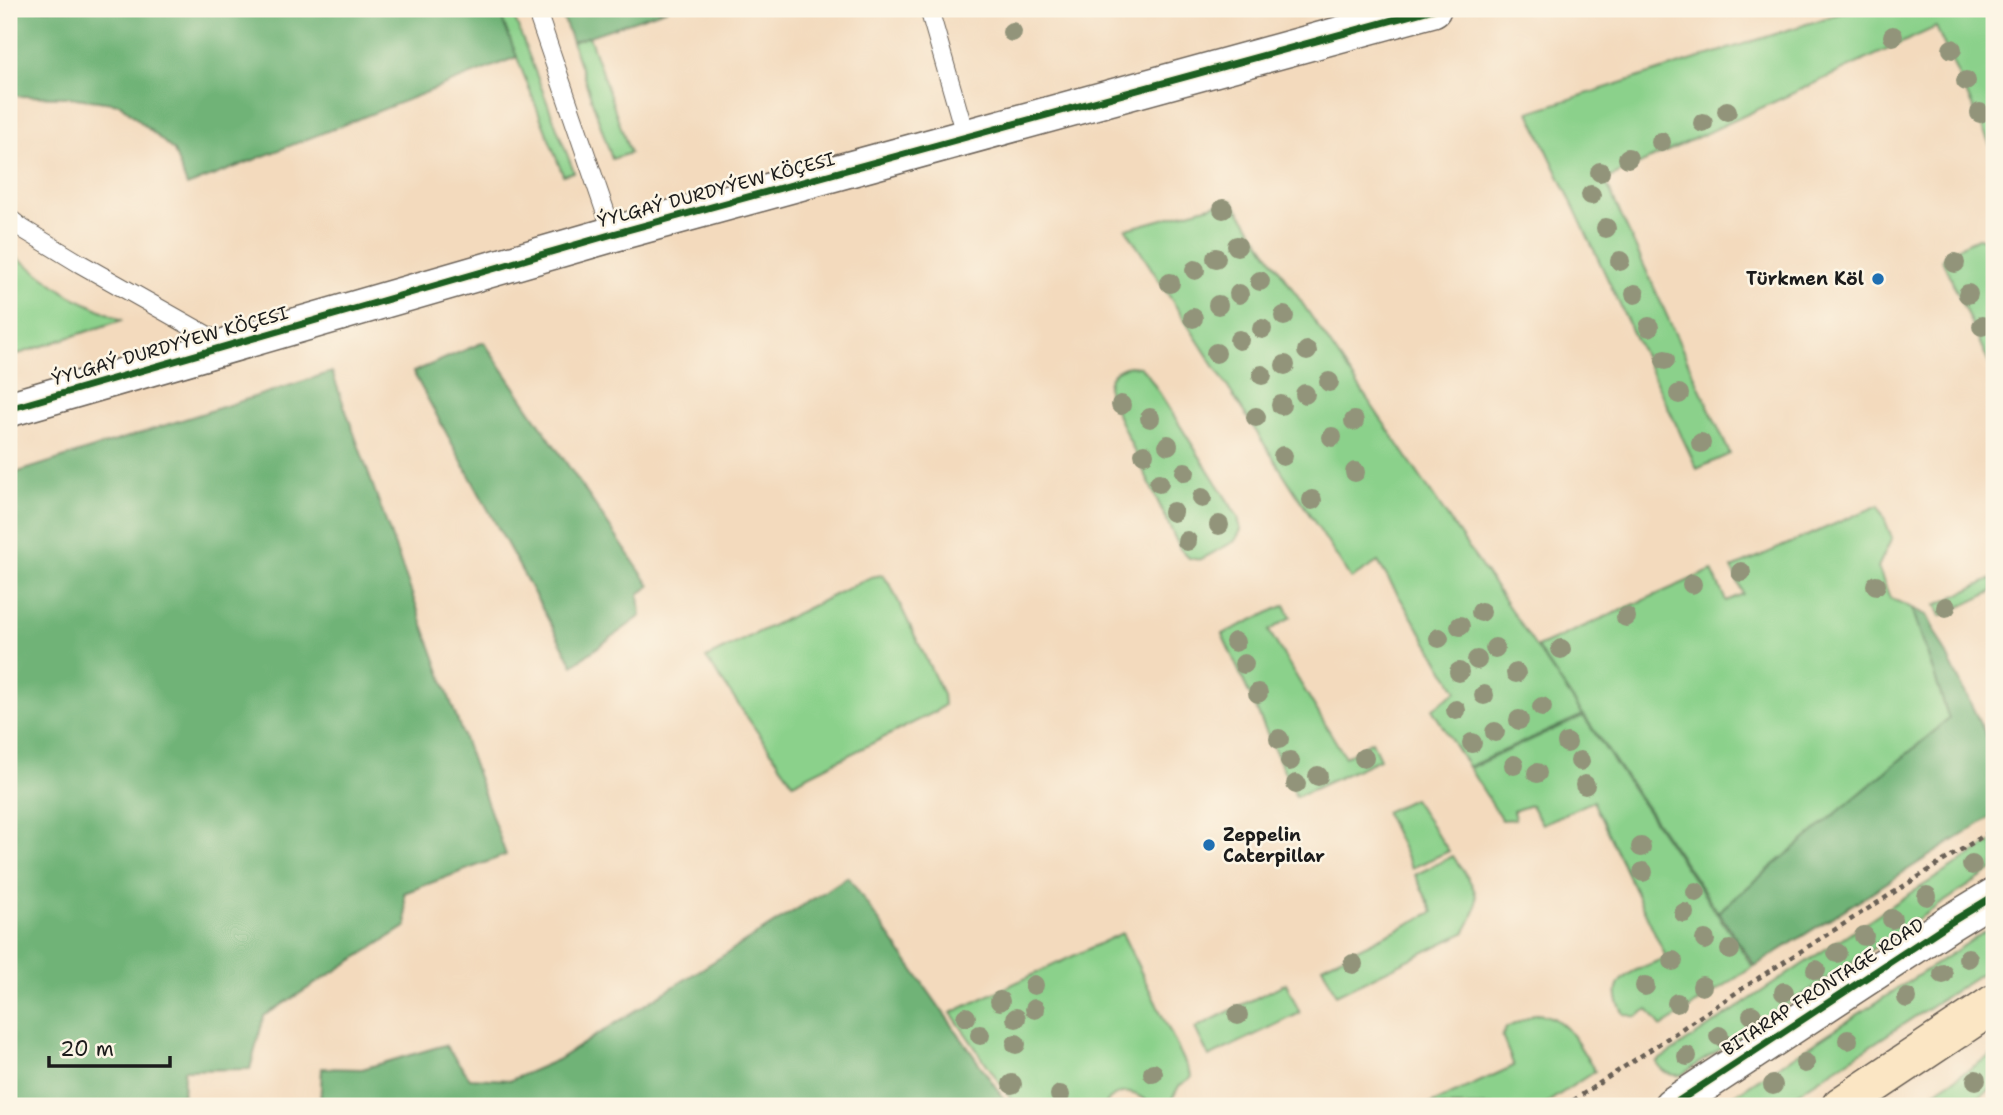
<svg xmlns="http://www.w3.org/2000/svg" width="2003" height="1115" viewBox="0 0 2003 1115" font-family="'Shantell Sans',sans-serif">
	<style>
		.green { fill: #8bd18b; stroke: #547654; stroke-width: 2 }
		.forest { fill: #70b377; stroke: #46684a; stroke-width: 2 }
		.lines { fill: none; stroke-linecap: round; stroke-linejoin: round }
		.lane-casing { stroke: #675e54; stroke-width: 20 }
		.street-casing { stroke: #675e54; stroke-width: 38 }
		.secondary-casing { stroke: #675e54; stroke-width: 41 }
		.path { stroke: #675e54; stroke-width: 4.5; stroke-dasharray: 5 5; stroke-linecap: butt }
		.lane { stroke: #fff; stroke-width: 18 }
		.street { stroke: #fff; stroke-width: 35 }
		.secondary { stroke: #fbe6c4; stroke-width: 38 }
		.cycleway-casing { stroke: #fcf5e5; stroke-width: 11 }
		.cycleway { stroke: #1b5e20; stroke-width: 7 }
		.tree { fill: #92947a }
		.poi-dot { fill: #1f6fb2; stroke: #fcf5e5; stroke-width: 2.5 }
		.labels { text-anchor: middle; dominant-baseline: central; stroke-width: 5; stroke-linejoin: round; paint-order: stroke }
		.street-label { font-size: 18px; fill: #1c1c1c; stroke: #fcf5e5 }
		.poi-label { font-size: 18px; font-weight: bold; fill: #1c1c1c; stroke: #fcf5e5; text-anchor: end }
	</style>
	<rect width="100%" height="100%" fill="#fcf5e5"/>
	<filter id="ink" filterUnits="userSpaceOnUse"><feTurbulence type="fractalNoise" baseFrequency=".0143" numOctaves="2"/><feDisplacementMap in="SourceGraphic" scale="14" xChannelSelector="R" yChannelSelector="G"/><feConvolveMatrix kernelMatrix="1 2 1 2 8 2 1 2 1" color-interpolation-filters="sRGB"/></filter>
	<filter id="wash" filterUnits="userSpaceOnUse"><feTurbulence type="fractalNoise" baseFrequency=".00686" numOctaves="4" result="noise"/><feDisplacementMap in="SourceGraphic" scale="28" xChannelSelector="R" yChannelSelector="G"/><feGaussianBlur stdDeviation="1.57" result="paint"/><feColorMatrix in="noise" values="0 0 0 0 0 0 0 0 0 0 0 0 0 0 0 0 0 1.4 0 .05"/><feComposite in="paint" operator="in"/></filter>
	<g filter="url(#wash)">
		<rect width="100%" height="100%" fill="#f3dabd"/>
		<g class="green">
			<polygon points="498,9 511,9 574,172 563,175"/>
			<polygon points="1854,9 1994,9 1994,153 1936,27 1605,180 1730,454 1697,469 1529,112"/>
			<polygon points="589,36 630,153 612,159 572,42"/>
			<polygon points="1232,200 1536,647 1583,715 1468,767 1432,709 1457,691 1378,562 1351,579 1126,229"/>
			<polygon points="1978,238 1989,238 1994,249 1994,374 1942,259 1948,252"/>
			<polygon points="9,252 69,295 122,320 9,357"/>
			<path d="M 1129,366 L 1140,367 L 1148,375 L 1238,517 L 1241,530 L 1235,541 L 1200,560 L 1189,558 L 1180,549 L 1109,397 C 1105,380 1112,370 1129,366 Z"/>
			<polygon points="1879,505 1892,538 1878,567 1890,598 1912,608 1949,719 1718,912 1537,647 1712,570 1726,601 1743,594 1732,568"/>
			<polygon points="882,575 890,584 943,694 944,705 935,712 793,783 706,658 871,577"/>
			<polygon points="1992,579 1994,591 1941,616 1936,605"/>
			<polygon points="1285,605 1291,617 1269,631 1345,757 1372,741 1380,759 1296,797 1222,634"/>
			<path d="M 1583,716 L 1753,967 L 1661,1027 L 1648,1009 L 1636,1017 L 1624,1014 C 1600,975 1639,971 1666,957 L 1593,801 L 1542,824 L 1531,805 L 1513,811 L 1515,819 L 1502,820 L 1469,768 Z"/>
			<polygon points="1413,799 1449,851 1412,868 1385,812"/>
			<path d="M 1994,841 L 1994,869 L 1681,1075 C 1669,1076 1662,1072 1656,1062 L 1884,910 Z"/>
			<path d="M 1453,856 C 1474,888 1487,896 1464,933 L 1336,995 L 1322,966 L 1433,912 L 1415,875 Z"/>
			<polygon points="1994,926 1994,965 1778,1106 1717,1106"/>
			<path d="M 1122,933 L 1192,1077 L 1179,1086 L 1170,1103 L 1149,1103 C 1132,1089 1117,1088 1104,1106 L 1016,1106 L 951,1013 Z"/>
			<polygon points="1286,983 1300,1013 1209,1057 1195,1028"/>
			<path d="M 1536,1014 C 1567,1014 1580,1049 1595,1071 L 1542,1106 L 1426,1106 L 1514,1066 L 1502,1036 L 1506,1028 Z"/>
			<polygon points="1994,1053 1994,1087 1965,1106 1913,1106"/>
		</g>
		<g class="forest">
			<polygon points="9,9 498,9 517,57 187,186 174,151 120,104 68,97 18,96 9,91"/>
			<polygon points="560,9 668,9 572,42"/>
			<polygon points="484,342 650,586 639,594 641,616 573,665 413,372"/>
			<polygon points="332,372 506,855 404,893 407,926 264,1016 250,1069 184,1070 183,1106 9,1106 9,475"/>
			<polygon points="1912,608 1927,615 1988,739 1994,736 1994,815 1755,966 1718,912 1949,719"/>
			<polygon points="848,877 1009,1106 320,1106 322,1068 362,1069 445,1045 470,1078 511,1080 557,1060"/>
		</g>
	</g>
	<g filter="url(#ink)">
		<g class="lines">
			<defs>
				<g id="lane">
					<polyline points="536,9 613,234"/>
					<polyline points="929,9 966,138"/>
					<polyline points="9,218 23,229 79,263 226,346"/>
				</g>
				<g id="street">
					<polyline points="9,409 613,234 1433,9"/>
					<polyline points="1671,1106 1948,924 1994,896"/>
				</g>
				<polyline id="secondary" points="1841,1106 1994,1004"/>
			</defs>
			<use href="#lane" class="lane-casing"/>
			<use href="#street" class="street-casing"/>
			<use href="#secondary" class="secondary-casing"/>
			<polyline class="path" points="1565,1106 1760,977 1994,829"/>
			<use href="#lane" class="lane"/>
			<use href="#street" class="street"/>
			<use href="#secondary" class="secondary"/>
			<defs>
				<g id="cycleway">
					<polyline points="9,409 613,234 1433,9"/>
					<polyline points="1671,1106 1948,924 1994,896"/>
				</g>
			</defs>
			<use href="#cycleway" class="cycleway-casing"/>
			<use href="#cycleway" class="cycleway"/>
		</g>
		<g class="tree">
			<circle cx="1012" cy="32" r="10"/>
			<circle cx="1893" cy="36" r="10"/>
			<circle cx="1952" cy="49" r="10"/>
			<circle cx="1966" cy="81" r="10"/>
			<circle cx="1727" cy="111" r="10"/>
			<circle cx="1980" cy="113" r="10"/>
			<circle cx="1703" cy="123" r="10"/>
			<circle cx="1661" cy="142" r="10"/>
			<circle cx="1628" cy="158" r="10"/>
			<circle cx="1600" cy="172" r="10"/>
			<circle cx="1591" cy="195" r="10"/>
			<circle cx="1223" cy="209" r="10"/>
			<circle cx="1606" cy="228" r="10"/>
			<circle cx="1237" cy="246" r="10"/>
			<circle cx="1216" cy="258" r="10"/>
			<circle cx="1620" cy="261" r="10"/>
			<circle cx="1955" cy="263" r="10"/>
			<circle cx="1195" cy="270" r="10"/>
			<circle cx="1260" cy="281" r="10"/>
			<circle cx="1170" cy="283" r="10"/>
			<circle cx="1239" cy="294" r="10"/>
			<circle cx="1635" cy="294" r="10"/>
			<circle cx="1968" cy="294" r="10"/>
			<circle cx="1218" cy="305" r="10"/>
			<circle cx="1284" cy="316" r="10"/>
			<circle cx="1193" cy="318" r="10"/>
			<circle cx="1982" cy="326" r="10"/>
			<circle cx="1649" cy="327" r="10"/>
			<circle cx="1262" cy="329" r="10"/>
			<circle cx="1239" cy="340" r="10"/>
			<circle cx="1307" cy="351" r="10"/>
			<circle cx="1216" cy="353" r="10"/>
			<circle cx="1665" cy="360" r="10"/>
			<circle cx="1285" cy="365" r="10"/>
			<circle cx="1262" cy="375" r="10"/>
			<circle cx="1329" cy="382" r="10"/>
			<circle cx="1305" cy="394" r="10"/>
			<circle cx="1679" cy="394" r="10"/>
			<circle cx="1121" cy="405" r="10"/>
			<circle cx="1281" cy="405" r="10"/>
			<circle cx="1256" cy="417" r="10"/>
			<circle cx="1150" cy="418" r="10"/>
			<circle cx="1354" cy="421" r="10"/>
			<circle cx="1332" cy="437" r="10"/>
			<circle cx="1701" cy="443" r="10"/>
			<circle cx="1168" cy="445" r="10"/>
			<circle cx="1144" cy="454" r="10"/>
			<circle cx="1283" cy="456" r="10"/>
			<circle cx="1185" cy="472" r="10"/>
			<circle cx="1355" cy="472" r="10"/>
			<circle cx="1159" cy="483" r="10"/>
			<circle cx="1202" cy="498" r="10"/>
			<circle cx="1312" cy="500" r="10"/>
			<circle cx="1173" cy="512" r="10"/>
			<circle cx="1219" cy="525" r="10"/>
			<circle cx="1187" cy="541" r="10"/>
			<circle cx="1741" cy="572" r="10"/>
			<circle cx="1692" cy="584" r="10"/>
			<circle cx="1876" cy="585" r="10"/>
			<circle cx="1946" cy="607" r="10"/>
			<circle cx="1481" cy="612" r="10"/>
			<circle cx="1626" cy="617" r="10"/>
			<circle cx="1460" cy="626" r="10"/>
			<circle cx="1439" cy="638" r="10"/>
			<circle cx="1235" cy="642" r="10"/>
			<circle cx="1495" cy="648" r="10"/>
			<circle cx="1561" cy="649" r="10"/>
			<circle cx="1477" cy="660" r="10"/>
			<circle cx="1244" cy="664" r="10"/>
			<circle cx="1459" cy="672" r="10"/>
			<circle cx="1516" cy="673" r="10"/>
			<circle cx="1258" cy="693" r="10"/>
			<circle cx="1484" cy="695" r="10"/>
			<circle cx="1542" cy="707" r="10"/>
			<circle cx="1456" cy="710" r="10"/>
			<circle cx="1519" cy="720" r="10"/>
			<circle cx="1495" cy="732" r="10"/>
			<circle cx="1279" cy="739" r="10"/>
			<circle cx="1472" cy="743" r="10"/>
			<circle cx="1567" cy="743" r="10"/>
			<circle cx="1364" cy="758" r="10"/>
			<circle cx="1290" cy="761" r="10"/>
			<circle cx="1580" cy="761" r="10"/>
			<circle cx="1514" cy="765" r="10"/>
			<circle cx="1537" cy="773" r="10"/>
			<circle cx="1318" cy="776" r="10"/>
			<circle cx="1296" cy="784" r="10"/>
			<circle cx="1585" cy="785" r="10"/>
			<circle cx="1641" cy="847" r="10"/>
			<circle cx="1972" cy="865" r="10"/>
			<circle cx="1643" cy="872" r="10"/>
			<circle cx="1696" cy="892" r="10"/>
			<circle cx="1927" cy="896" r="10"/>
			<circle cx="1684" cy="913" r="10"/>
			<circle cx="1892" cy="919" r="10"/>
			<circle cx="1864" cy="936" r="10"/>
			<circle cx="1705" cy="940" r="10"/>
			<circle cx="1730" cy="950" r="10"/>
			<circle cx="1837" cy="953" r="10"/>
			<circle cx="1968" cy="958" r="10"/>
			<circle cx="1673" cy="961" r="10"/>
			<circle cx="1353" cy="964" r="10"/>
			<circle cx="1816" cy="970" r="10"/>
			<circle cx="1943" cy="974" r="10"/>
			<circle cx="1034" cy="985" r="10"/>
			<circle cx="1645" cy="986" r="10"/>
			<circle cx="1702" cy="986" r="10"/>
			<circle cx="1784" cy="992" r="10"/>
			<circle cx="1907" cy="998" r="10"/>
			<circle cx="1000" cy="1001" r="10"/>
			<circle cx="1677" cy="1003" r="10"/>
			<circle cx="1035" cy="1009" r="10"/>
			<circle cx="1238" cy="1015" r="10"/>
			<circle cx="1752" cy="1015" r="10"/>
			<circle cx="966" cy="1017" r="10"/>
			<circle cx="1016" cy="1018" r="10"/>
			<circle cx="980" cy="1035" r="10"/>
			<circle cx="1719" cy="1036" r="10"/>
			<circle cx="1848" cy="1040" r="10"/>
			<circle cx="1016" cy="1044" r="10"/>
			<circle cx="1687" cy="1056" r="10"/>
			<circle cx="1805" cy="1063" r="10"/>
			<circle cx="1153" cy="1073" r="10"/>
			<circle cx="1976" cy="1080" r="10"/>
			<circle cx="1012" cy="1084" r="10"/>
			<circle cx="1773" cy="1085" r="10"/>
			<circle cx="1060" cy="1095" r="10"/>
		</g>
	</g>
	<g class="poi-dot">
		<circle cx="1878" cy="279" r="7"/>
		<circle cx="1209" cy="845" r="7"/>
	</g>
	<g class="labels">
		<g class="street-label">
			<text transform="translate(716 190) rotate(-15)">ÝYLGAÝ DURDYÝEW KÖÇESI</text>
			<text transform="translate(170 346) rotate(-16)">ÝYLGAÝ DURDYÝEW KÖÇESI</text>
			<text transform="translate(1823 987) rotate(-33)">BITARAP FRONTAGE ROAD</text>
		</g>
		<g class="poi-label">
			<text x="1864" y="279">Türkmen Köl</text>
			<text x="1223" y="835" text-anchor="start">Zeppelin<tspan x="1223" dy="21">Caterpillar</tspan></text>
		</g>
	</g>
	<rect width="2003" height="1115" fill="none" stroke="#fcf5e5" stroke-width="35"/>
	<path d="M49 1056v10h121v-10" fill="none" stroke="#1c1c1c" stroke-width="3.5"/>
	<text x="60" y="1056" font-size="21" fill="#1c1c1c" stroke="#fcf5e5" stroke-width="5" paint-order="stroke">20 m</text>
</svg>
